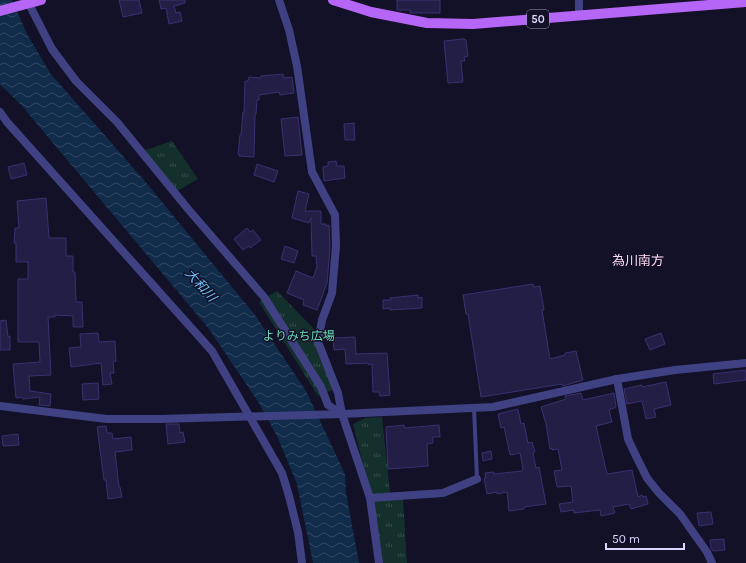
<svg xmlns="http://www.w3.org/2000/svg" width="746" height="563" viewBox="0 0 746 563" font-family="Karla,'Noto Sans JP',sans-serif">
	<style>
		.park { fill: url(#park-tufts) }
		.water { fill: url(#water-waves) }
		.building { fill: #231e46; stroke: #393171 }
		.lines { fill: none; stroke-linecap: round; stroke-linejoin: round }
		.service { stroke: #3f4183; stroke-width: 4 }
		.minor { stroke: #3f4183; stroke-width: 8 }
		.primary { stroke: #b666f7; stroke-width: 10 }
		.labels { text-anchor: middle; dominant-baseline: central; stroke-width: 3; stroke-linejoin: round; paint-order: stroke }
		.shield { fill: #131127; stroke: #9e9dbd; stroke-width: 1 }
		.shield-label { font-size: 11px; font-weight: bold; fill: #dad9fd }
		.park-label { font-size: 12px; fill: #68dab5; stroke: #131127 }
		.neighbourhood-label { font-size: 13px; fill: #fddbf3; stroke: #131127 }
		.water-label { font-size: 13px; font-style: italic; fill: #6dc1f7; stroke: #131127 }
	</style>
	<defs>
		<pattern id="park-tufts" width="24" height="20" patternUnits="userSpaceOnUse"><rect width="24" height="20" fill="#14302d"/><path d="M3 7l-1-3M5 7V3M7 7l1-3M15 17l-1-3M17 17v-4M19 17l1-3" fill="none" stroke="#364d4c"/></pattern>
		<pattern id="water-waves" width="16" height="10" patternUnits="userSpaceOnUse"><rect width="16" height="10" fill="#112b4a"/><path d="M0 5q4-4 8 0t8 0" fill="none" stroke="#334965"/></pattern>
	</defs>
	<rect width="100%" height="100%" fill="#131127"/>
	<g class="park">
		<polygon points="172,141 198,179 177,191 143,151"/>
		<polygon points="277,291 313,328 333,387 332,390 318,396 259,302"/>
		<polygon points="382,417 390,493 371,497 353,424 365,418"/>
		<polygon points="403,499 407,563 381,563 373,500"/>
	</g>
	<polygon class="water" points="0,0 12,0 27,34 50,73 143,179 255,315 306,391 345,474 346,493 359,563 313,563 297,484 278,438 259,403 209,329 22,106 0,84"/>
	<g class="building">
		<polygon points="119,0 139,0 142,13 123,17"/>
		<polygon points="159,0 185,0 185,3 174,6 176,13 180,12 182,21 169,24 166,8 161,9"/>
		<polygon points="397,0 440,0 440,13 410,13 410,10 397,10"/>
		<polygon points="463,39 466,40 468,56 464,57 465,61 461,61 463,82 448,83 444,41"/>
		<polygon points="283,74 284,78 292,77 294,93 280,95 279,92 259,95 259,100 257,100 256,114 255,114 254,157 239,156 239,154 238,154 240,135 241,135 243,112 244,112 245,81 248,81 249,77 261,78 261,76"/>
		<polygon points="298,117 302,155 285,156 281,119"/>
		<polygon points="354,123 355,140 345,140 344,124"/>
		<polygon points="336,161 337,166 344,166 345,178 324,181 323,167 328,166 328,162"/>
		<polygon points="24,163 27,175 11,179 8,167"/>
		<polygon points="257,164 278,171 274,182 254,175"/>
		<polygon points="298,191 309,194 305,211 321,211 321,224 326,224 326,226 329,225 330,247 327,283 317,310 303,305 304,300 287,293 296,271 313,278 317,267 316,256 312,256 311,218 309,223 292,218"/>
		<polygon points="46,198 49,238 66,238 66,256 73,256 73,272 75,272 76,302 82,302 83,327 73,327 73,316 55,315 55,317 48,317 51,375 29,376 30,391 51,394 50,406 39,405 40,397 23,399 22,397 16,398 13,364 40,362 39,342 18,342 18,279 28,279 28,262 16,262 16,243 14,243 15,228 19,228 17,201"/>
		<polygon points="247,228 250,232 253,230 261,240 250,248 249,246 243,250 234,239"/>
		<polygon points="285,246 298,251 294,263 281,259"/>
		<polygon points="533,284 534,287 540,286 544,310 542,310 550,359 565,355 565,353 576,351 583,380 563,386 562,384 481,397 468,314 466,314 463,295"/>
		<polygon points="418,295 418,298 422,297 422,308 390,310 390,308 383,309 383,300 391,300 390,298"/>
		<polygon points="6,320 8,337 10,336 10,350 0,350 0,321"/>
		<polygon points="98,333 99,342 115,341 116,361 113,362 114,373 110,373 112,384 103,385 101,363 71,367 69,348 81,347 80,334"/>
		<polygon points="661,333 665,344 650,350 645,339"/>
		<polygon points="355,337 356,354 387,353 390,395 380,396 379,392 373,392 372,364 369,365 368,363 346,364 345,349 334,350 333,338"/>
		<polygon points="746,370 746,380 714,384 713,374"/>
		<polygon points="666,382 671,405 654,409 656,417 646,419 642,401 627,404 624,389 642,385 642,387"/>
		<polygon points="98,383 99,399 83,400 82,384"/>
		<polygon points="581,393 583,400 614,393 616,407 609,410 612,422 596,426 607,474 632,470 638,497 642,495 643,497 646,496 648,504 631,509 629,504 613,507 615,513 601,516 600,510 574,513 574,510 561,512 559,504 573,502 571,486 557,487 554,471 562,470 558,449 552,450 552,448 550,449 546,424 541,407 566,399 565,396"/>
		<polygon points="518,409 521,424 524,423 528,443 532,442 535,452 533,453 536,468 539,467 546,504 524,507 524,509 509,511 507,492 497,494 497,492 487,494 484,478 486,478 485,473 494,472 494,474 522,471 523,469 520,453 510,455 504,427 501,428 498,414"/>
		<polygon points="166,424 179,424 180,433 183,432 185,442 168,444"/>
		<polygon points="404,425 405,428 439,425 440,437 433,437 433,443 427,444 428,466 388,469 386,427"/>
		<polygon points="106,426 107,433 112,433 113,439 131,437 132,450 115,452 119,487 120,487 122,497 108,499 106,480 104,480 97,427"/>
		<polygon points="18,434 19,445 3,446 2,436"/>
		<polygon points="491,451 492,459 483,461 482,453"/>
		<polygon points="711,512 713,524 699,526 697,513"/>
		<polygon points="724,539 725,550 713,551 711,548 710,540"/>
	</g>
	<g class="lines">
		<polyline class="service" points="474,408 477,479"/>
		<g class="minor">
			<polyline points="27,0 52,49 76,81 117,122 188,209 264,297 321,387 328,405 342,414"/>
			<polyline points="279,0 289,30 297,66 312,172 335,215 336,246 332,293 322,320 318,342 338,393 342,414 370,498 379,563"/>
			<polyline points="579,0 579,16"/>
			<polyline points="0,112 7,122 212,351 282,473 289,496 298,532 302,563"/>
			<polyline points="617,379 628,439 637,458 647,478 659,493 680,514 707,552 712,563"/>
			<polyline points="0,406 107,419 160,419 342,414 493,407 617,379 675,370 746,363"/>
			<polyline points="370,498 443,493 477,479"/>
		</g>
		<g class="primary">
			<polyline points="333,0 371,12 427,23 473,24 746,2"/>
			<polyline points="0,11 41,0"/>
		</g>
	</g>
	<g class="labels">
		<rect class="shield" x="527" y="10" width="22" height="18" rx="3"/>
		<g class="shield-label">
			<text x="538" y="19">50</text>
		</g>
		<g class="park-label">
			<text x="299" y="336">よりみち広場</text>
		</g>
		<g class="neighbourhood-label">
			<text x="638" y="260">為川南方</text>
		</g>
		<g class="water-label">
			<text transform="translate(201 285) rotate(48)">大和川</text>
		</g>
	</g>
	<path d="M606 543v6h78v-6" fill="none" stroke="#dad9fd" stroke-width="2"/>
	<text x="612" y="543" font-size="12" fill="#dad9fd" stroke="#131127" stroke-width="3" paint-order="stroke">50 m</text>
</svg>
